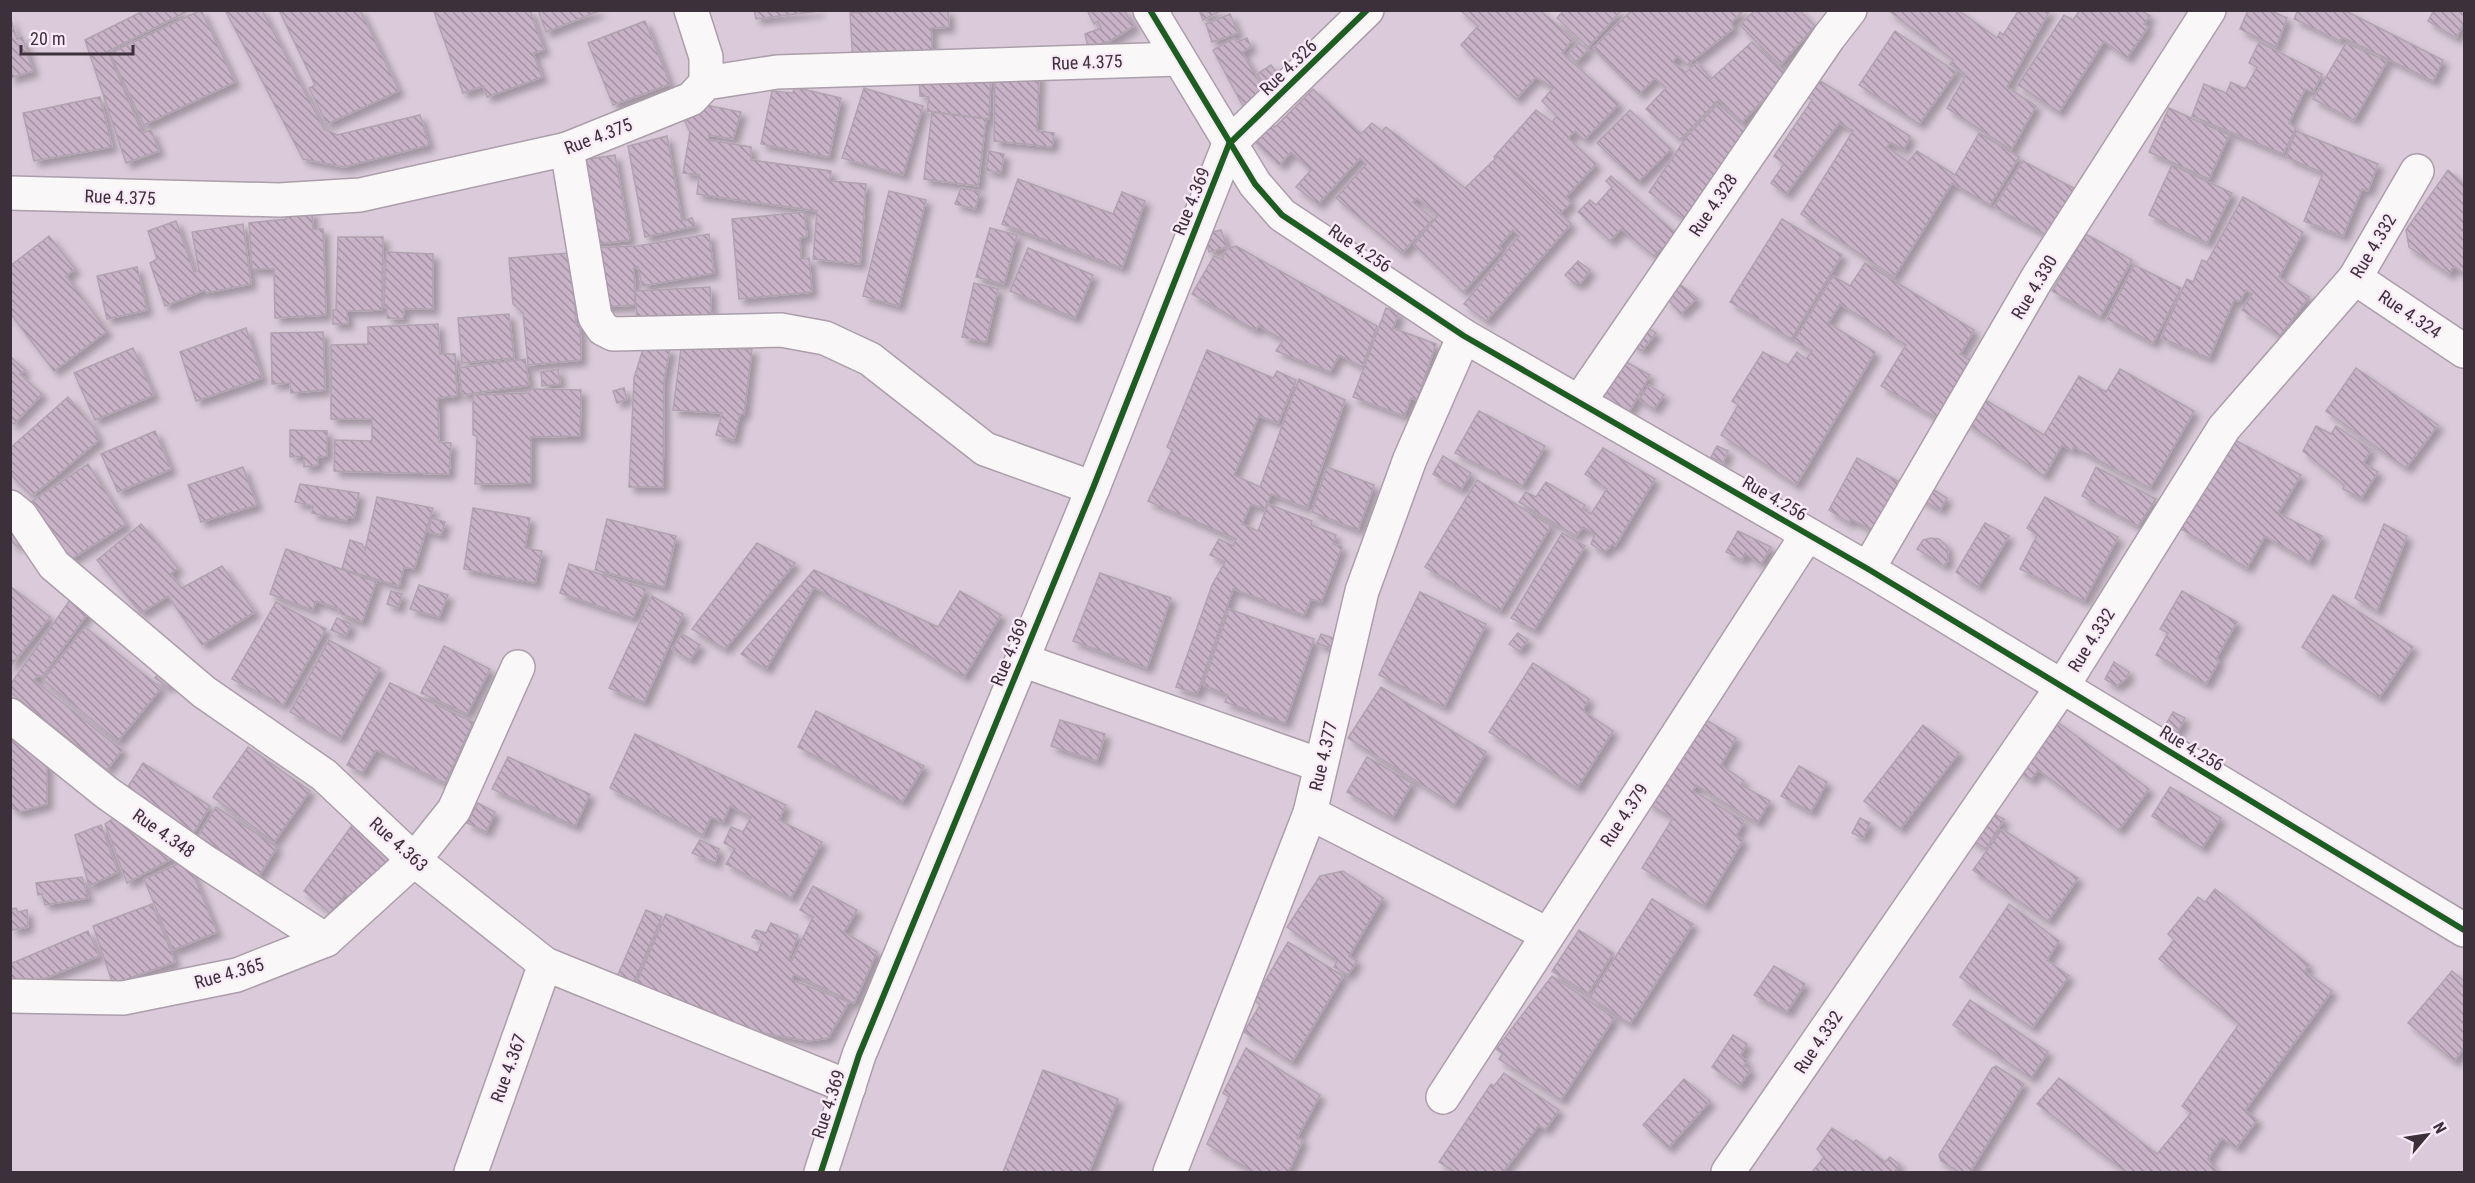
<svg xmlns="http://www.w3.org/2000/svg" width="2475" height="1183" viewBox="0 0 2475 1183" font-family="'Roboto Condensed',sans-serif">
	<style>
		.building { fill: url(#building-back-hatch); stroke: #b0a3af; stroke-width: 1.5; filter: url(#shadow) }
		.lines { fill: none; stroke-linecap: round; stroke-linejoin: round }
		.minor-casing { stroke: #ab9eaa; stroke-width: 36 }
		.tertiary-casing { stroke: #ab9eaa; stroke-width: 36 }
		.minor { stroke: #faf7f9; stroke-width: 33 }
		.tertiary { stroke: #faf7f9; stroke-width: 33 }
		.cycleway-casing { stroke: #faeaf8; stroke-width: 10 }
		.cycleway { stroke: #1b5e20; stroke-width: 6 }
		.labels { text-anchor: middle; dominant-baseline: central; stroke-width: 4.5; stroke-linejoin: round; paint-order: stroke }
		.street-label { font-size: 18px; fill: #3c303b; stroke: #faeaf8 }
	</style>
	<defs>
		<pattern id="building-back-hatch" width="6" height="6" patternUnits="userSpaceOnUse" patternTransform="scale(1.5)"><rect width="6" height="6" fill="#c8b2c7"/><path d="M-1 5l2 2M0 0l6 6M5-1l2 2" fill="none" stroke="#a491a3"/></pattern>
		<filter id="shadow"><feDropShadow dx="5.5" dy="5.5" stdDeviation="3" flood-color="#0004"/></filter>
	</defs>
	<rect width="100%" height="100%" fill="#dbcbda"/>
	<g class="building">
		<polygon points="145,10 190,10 108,51 142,133 151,130 159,151 126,163 85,40"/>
		<polygon points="201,10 235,82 144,125 110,53"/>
		<polygon points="225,10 262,10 324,129 337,135 420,115 429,145 344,167 303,159"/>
		<polygon points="279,10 360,10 399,91 327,124 309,88 315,85"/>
		<polygon points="439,10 530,10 544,50 533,53 542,77 487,97 483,86 463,93 434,12"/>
		<polygon points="538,10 599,10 599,11 546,32"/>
		<polygon points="754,10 819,10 819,11 756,19"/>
		<polygon points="892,10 948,10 949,27 931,28 933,59 853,64 850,13"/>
		<polygon points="1087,10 1124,10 1134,26 1110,41 1088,47 1085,34 1101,28 1098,21 1094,24"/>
		<polygon points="1199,10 1222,10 1203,20"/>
		<polygon points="1460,10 1540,10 1573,39 1562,53 1619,104 1584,140 1575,131 1568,138 1596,164 1566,197 1571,203 1557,217 1536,202 1538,199 1494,157 1536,110 1552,122 1557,116 1542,101 1553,88 1536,77 1516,99 1461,45 1478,26"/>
		<polygon points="1564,10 1622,10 1588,47 1557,18"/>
		<polygon points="1632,10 1744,10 1731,23 1734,28 1687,65 1678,56 1672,62 1686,72 1697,62 1711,79 1752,42 1787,75 1742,122 1718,100 1680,140 1646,109 1666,88 1655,78 1639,94 1593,48"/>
		<polygon points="1755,10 1799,10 1815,26 1780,65 1740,25"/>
		<polygon points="1888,10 1958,10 1997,38 2000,32 2003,35 2019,10 2050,10 2007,87 2036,106 2011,150 1947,108 1966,75 1950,64 1953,60"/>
		<polygon points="2080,10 2141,10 2150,16 2144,24 2148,27 2127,58 2104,41 2059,112 2018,85 2064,15 2073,20"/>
		<polygon points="2248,10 2269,10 2287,18 2276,47 2240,29"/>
		<polygon points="2298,10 2344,10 2443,60 2433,81 2342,37 2340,41 2294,19"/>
		<polygon points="2434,10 2464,10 2464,23 2456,38 2428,21"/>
		<polygon points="1230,14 1238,33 1212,42 1206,24"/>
		<polygon points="10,17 17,39 22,37 33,71 10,78"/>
		<polygon points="645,21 670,84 613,105 588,43"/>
		<polygon points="1895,31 1956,72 1919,124 1859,85"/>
		<polygon points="1234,38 1237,42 1247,38 1251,47 1242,52 1266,94 1243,106 1213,50"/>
		<polygon points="2259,42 2322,74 2313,92 2305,89 2289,123 2296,128 2283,154 2192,116 2204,84 2226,93 2231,82 2245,89 2257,67 2249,63"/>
		<polygon points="1579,43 1588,50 1576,62 1568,53"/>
		<polygon points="2346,43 2387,61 2354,120 2313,99"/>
		<polygon points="1271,65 1282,80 1267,90 1257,74"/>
		<polygon points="995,73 1039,73 1037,131 1054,133 1052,147 994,141"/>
		<polygon points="991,74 989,119 927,111 929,97 920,96 919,75"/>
		<polygon points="1817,79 1910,136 1904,150 1890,142 1887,147 1908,162 1917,151 1955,175 1979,133 2019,157 1990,205 1952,183 1894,277 1801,214 1853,131 1839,123 1786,194 1771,183 1784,164 1774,156 1812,100 1805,95"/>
		<polygon points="794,87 841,98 829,157 761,144 772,91 793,93"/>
		<polygon points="864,88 923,106 903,175 842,158"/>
		<polygon points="1313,89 1361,134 1372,123 1382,131 1386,127 1465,188 1498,156 1571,224 1486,321 1464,304 1519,236 1513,230 1499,246 1502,249 1463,292 1414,245 1438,215 1417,198 1413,202 1433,219 1402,253 1336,198 1366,164 1360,158 1318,204 1296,187 1311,170 1291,152 1280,165 1251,138 1267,123 1275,127"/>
		<polygon points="100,97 112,147 34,161 23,113"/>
		<polygon points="1718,104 1753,134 1692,226 1649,192 1688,135"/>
		<polygon points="706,105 741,112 733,139 709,135 709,140 751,147 751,160 831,171 830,181 866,184 860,264 813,259 817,211 697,194 699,175 683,173 690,132 683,118"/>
		<polygon points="2169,108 2229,135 2209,179 2149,152"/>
		<polygon points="1630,110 1671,149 1638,182 1597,143"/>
		<polygon points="932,112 986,119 978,186 924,179"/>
		<polygon points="2296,131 2378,164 2368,191 2362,189 2343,236 2304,221 2323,173 2286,157"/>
		<polygon points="667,136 682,221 692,218 695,226 645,237 628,146"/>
		<polygon points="989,151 1004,154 1001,173 986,170"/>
		<polygon points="615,155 630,240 588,245 575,161"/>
		<polygon points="2023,161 2079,191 2052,238 1994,207"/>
		<polygon points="2172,165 2232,193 2207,243 2149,215"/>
		<polygon points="2448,170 2464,184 2464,274 2454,266 2449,274 2409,247 2406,230"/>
		<polygon points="1611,176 1680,237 1668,252 1662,248 1654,256 1621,229 1610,241 1578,212 1590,200 1596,205 1612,187 1606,181"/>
		<polygon points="1018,179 1113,214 1122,192 1145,201 1122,268 1002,224"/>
		<polygon points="961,188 980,192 975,209 955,204"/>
		<polygon points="889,191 926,200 899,306 863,296"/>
		<polygon points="2243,197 2303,232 2279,277 2309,297 2280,336 2242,310 2252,294 2246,290 2240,301 2234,300 2209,358 2161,338 2187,279 2193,282 2202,260 2207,262"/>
		<polygon points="312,211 313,229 323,229 326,315 275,318 274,269 252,269 249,223 286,219 286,214"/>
		<polygon points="804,212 807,236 800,238 801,259 809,258 812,292 739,299 732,219"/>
		<polygon points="1782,219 1842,255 1791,339 1730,302"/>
		<polygon points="176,221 194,272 199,270 192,232 243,224 251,284 206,293 205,290 165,306 150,263 157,259 148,231"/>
		<polygon points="990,228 1017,235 1004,284 976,277"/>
		<polygon points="1221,230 1227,247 1209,252 1204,234"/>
		<polygon points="709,234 714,273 642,286 638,267 634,268 635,305 595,307 592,248 637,246"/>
		<polygon points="2086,234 2132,260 2100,317 2052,291"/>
		<polygon points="49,236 75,269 66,276 107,331 54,371 10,313 10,266"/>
		<polygon points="338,237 383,237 382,310 347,311 348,324 333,324 333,310 336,310"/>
		<polygon points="1236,246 1377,326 1362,367 1339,355 1330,372 1276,351 1283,340 1259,326 1255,330 1192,294 1214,256 1222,259 1227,249"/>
		<polygon points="1028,248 1093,275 1075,318 1010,291"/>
		<polygon points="386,252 433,254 433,309 404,309 403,319 387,318 387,308 384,308"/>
		<polygon points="581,252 585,305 575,306 576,324 580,324 581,360 528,365 523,313 513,304 509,258"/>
		<polygon points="1578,261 1590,270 1581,283 1574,283 1565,275"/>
		<polygon points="1865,263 1974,330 1960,354 1976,364 1942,421 1881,386 1906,345 1840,304 1828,323 1875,352 1796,485 1721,435 1738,405 1732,401 1763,352 1788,365 1797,352 1806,359 1812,351 1794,341 1833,276 1850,286"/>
		<polygon points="2134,265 2181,288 2153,343 2107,319"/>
		<polygon points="137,267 147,310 107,319 97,276"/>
		<polygon points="974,283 998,289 986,342 962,337"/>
		<polygon points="1680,284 1697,298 1681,314 1667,299"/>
		<polygon points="710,287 712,325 638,331 635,291"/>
		<polygon points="1386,308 1399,313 1393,328 1436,344 1417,400 1411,398 1404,416 1353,397"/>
		<polygon points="509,314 514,358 462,363 458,318"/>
		<polygon points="1641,323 1656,333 1642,351 1628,340"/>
		<polygon points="438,324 440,354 455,354 457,396 438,398 439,442 451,443 449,474 334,471 335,440 372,441 372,419 331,419 331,345 368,344 368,327"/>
		<polygon points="246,328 262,378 196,401 180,352"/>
		<polygon points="323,332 325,390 291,393 290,383 272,384 271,333"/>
		<polygon points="644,346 670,349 664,380 663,487 629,487 634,378"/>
		<polygon points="133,348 154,395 95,420 74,373"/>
		<polygon points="681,348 752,349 744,414 740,414 734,440 716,435 722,413 673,410"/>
		<polygon points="1207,350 1273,378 1277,371 1296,380 1278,423 1259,416 1234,475 1260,487 1299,379 1345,400 1307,508 1271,494 1265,509 1251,504 1242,524 1258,531 1268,504 1312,521 1311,525 1336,535 1333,544 1342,547 1321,602 1311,599 1304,615 1233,589 1197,694 1176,687 1212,585 1225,562 1210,555 1219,539 1233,546 1236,539 1148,501 1172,450 1167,447"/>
		<polygon points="10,356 25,370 20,374 42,394 14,424 10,421"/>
		<polygon points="525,359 529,385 462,395 459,368"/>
		<polygon points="1621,359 1650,375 1629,412 1602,396"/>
		<polygon points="2356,368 2438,425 2406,468 2326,411"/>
		<polygon points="558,369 560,384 542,386 541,372"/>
		<polygon points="2120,369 2194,411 2150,488 2074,447 2072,451 2062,445 2044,476 1964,421 1979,396 2044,435 2079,376 2106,392"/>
		<polygon points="1649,385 1664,395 1654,409 1639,399"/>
		<polygon points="624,388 627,399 617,403 613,391"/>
		<polygon points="530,389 581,390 580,436 531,437 531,483 475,484 477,436 473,435 473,395 529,393"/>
		<polygon points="68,397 93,427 99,440 32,496 10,474 10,448"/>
		<polygon points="1479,411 1545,446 1522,486 1455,453"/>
		<polygon points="2316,426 2331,434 2336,426 2371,450 2363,463 2378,472 2361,498 2343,489 2344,485 2303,451"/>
		<polygon points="290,430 327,431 327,456 318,457 318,465 304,467 304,456 290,457"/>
		<polygon points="155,431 171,469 118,492 101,454"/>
		<polygon points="2235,440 2301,475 2278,513 2322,536 2309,562 2265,536 2247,568 2181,529"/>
		<polygon points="1717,446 1728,451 1723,463 1711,457"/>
		<polygon points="1603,448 1655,479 1615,546 1612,544 1604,553 1591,544 1595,534 1583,527 1576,536 1519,502 1526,492 1536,497 1546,482 1585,505 1583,509 1591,514 1607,489 1585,474"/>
		<polygon points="1443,456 1471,473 1461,490 1433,474"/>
		<polygon points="1857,458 1903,484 1875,532 1851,519 1849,523 1829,510"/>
		<polygon points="88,464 126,524 70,560 31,502"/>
		<polygon points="243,467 257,505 201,522 188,485"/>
		<polygon points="1327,467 1374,485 1358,530 1312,512"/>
		<polygon points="2096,467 2156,499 2138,526 2082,496"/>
		<polygon points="1477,480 1551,526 1500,611 1425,567"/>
		<polygon points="300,484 359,493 354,518 347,516 347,521 312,513 313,506 295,502"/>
		<polygon points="1924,484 1947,498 1940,510 1917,497"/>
		<polygon points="377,497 433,508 414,569 404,567 399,586 342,569 350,540 362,544 365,550"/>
		<polygon points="2045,497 2118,537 2084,601 2020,569 2037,535 2027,528"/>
		<polygon points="473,508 530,518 525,548 542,551 535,583 464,569"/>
		<polygon points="10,509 30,532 17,546 10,540"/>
		<polygon points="432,518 445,522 441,535 428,532"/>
		<polygon points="607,519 676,536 664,587 595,570"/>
		<polygon points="1985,523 2009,536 1978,587 1956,572"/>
		<polygon points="141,524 178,568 170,574 182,588 222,566 255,612 202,645 168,596 141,613 97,560"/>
		<polygon points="2384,524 2407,536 2377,611 2355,598"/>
		<polygon points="1738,531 1771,547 1761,564 1745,553 1742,560 1726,552"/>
		<polygon points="1562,533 1585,546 1534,630 1511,618"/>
		<polygon points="1931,538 1939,539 1947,546 1948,560 1944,566 1917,549 1923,540"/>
		<polygon points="757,543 795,563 725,649 692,629"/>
		<polygon points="286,549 376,582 362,622 339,613 340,609 316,601 313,610 270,594"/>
		<polygon points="569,564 646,589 633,618 560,593"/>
		<polygon points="814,570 938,627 960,591 1001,615 964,677 814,587 766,669 741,654"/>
		<polygon points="1100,573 1171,598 1147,668 1073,641"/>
		<polygon points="419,585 448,595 439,617 410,609"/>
		<polygon points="10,586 50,617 10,667"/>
		<polygon points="391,591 402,594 398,608 387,604"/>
		<polygon points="2182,591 2237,622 2216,659 2219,661 2206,684 2156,655 2168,633 2160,629"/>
		<polygon points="1420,592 1486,624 1444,707 1379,675"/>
		<polygon points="2333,595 2413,647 2379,698 2302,647"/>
		<polygon points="652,596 683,614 644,702 609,688"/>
		<polygon points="72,597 90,610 42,677 38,675 34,680 122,750 107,770 10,692 10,685"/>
		<polygon points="276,602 326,629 283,705 232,679"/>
		<polygon points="1229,609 1314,639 1285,723 1225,702 1228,695 1203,685"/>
		<polygon points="337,618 351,624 346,636 331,630"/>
		<polygon points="85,627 161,688 118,741 43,680"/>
		<polygon points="1518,633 1528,640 1519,651 1509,644"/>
		<polygon points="682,634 700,645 690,660 672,649"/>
		<polygon points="1321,634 1333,638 1331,648 1317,644"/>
		<polygon points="329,640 380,668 340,739 290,712"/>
		<polygon points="444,646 490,669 467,714 421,693"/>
		<polygon points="2114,662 2129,672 2126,679 2116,686 2105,679"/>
		<polygon points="1533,663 1589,699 1583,711 1613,731 1577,788 1489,732"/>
		<polygon points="164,667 176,676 168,687 155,678"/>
		<polygon points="390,683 473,722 445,783 376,750 362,773 347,765"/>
		<polygon points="1381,687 1486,752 1454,805 1348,738"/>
		<polygon points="816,711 924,766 902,802 798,747"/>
		<polygon points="2173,712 2185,718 2177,733 2165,726"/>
		<polygon points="1703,718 1736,738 1721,765 1744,781 1741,785 1770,801 1757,823 1696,785 1693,791 1744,821 1736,836 1743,840 1704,906 1642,868 1673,818 1647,803"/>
		<polygon points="2052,718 2149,789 2119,830 2038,770 2031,780 2017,770"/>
		<polygon points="1060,720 1105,734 1097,761 1051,746"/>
		<polygon points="1923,725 1959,753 1900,829 1864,801"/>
		<polygon points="635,734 786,805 779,820 822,842 791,898 726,864 735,849 724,843 731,827 743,832 751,817 730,806 723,822 711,817 703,835 610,788"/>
		<polygon points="10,735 47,753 47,804 19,812 10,806"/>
		<polygon points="248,747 310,791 274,842 213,797"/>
		<polygon points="508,757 590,794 575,826 492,789"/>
		<polygon points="1367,757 1412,783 1392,818 1347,792"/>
		<polygon points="143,763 210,806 190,839 122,796"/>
		<polygon points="1799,766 1827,782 1811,812 1781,796"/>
		<polygon points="2170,787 2221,818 2202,848 2152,816"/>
		<polygon points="478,803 495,812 486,832 467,823"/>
		<polygon points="216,807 277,847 259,876 198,836"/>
		<polygon points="1982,808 2004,819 1986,849 1969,838"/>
		<polygon points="120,814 175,857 127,883 105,824"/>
		<polygon points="1860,818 1870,823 1863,838 1852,833"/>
		<polygon points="356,820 398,849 357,904 345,895 330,913 304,891"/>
		<polygon points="101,825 118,872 89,886 75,835"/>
		<polygon points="2002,829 2078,878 2048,921 1973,870"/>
		<polygon points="700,840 719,849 715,863 692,853"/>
		<polygon points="187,860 217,932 173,950 144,879"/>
		<polygon points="1343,871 1383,898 1349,956 1357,961 1348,975 1334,967 1337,961 1287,927 1320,876"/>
		<polygon points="82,877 88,898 45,905 42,894 38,895 36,883"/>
		<polygon points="813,886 857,910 844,932 877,952 854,1003 794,974 792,980 849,1002 828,1038 808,1041 752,1031 635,986 666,914 758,953 762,941 752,937 756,930 766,933 771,923 798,935 789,959 792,960 813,917 800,910"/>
		<polygon points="2215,889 2309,965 2305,971 2332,991 2245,1110 2257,1120 2236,1148 2222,1138 2208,1159 2217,1172 2126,1172 2037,1104 2059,1078 2157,1154 2191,1113 2182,1106 2239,1024 2159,959 2174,940 2168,934 2198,897 2205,902"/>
		<polygon points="1652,899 1693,924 1630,1024 1590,997"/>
		<polygon points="152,904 175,962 113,984 93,926"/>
		<polygon points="2009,904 2059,941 2047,960 2069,976 2032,1028 1960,977"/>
		<polygon points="16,908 18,912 27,910 28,927 12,930 10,909"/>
		<polygon points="646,910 662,917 632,986 616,979"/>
		<polygon points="1579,930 1613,953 1588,994 1552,971"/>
		<polygon points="88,931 99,956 12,992 10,964"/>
		<polygon points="1288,942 1343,976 1292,1062 1244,1032 1260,1005 1254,1000"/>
		<polygon points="1774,966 1805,984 1787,1012 1754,995"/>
		<polygon points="2452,971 2464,981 2464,1048 2454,1061 2408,1023"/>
		<polygon points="1552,976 1614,1018 1561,1100 1499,1059 1503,1054 1496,1049"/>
		<polygon points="1970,1000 2048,1052 2031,1078 1953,1025"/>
		<polygon points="1733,1035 1747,1044 1740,1056 1747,1061 1744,1066 1751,1070 1739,1086 1712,1067"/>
		<polygon points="1246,1048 1320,1095 1297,1138 1303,1140 1288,1172 1253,1172 1207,1144 1229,1097 1223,1093"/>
		<polygon points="1996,1066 2024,1084 1970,1172 1959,1172 1941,1161 1939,1155 1992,1068"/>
		<polygon points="1043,1070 1118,1099 1089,1172 1003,1172"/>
		<polygon points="1504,1073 1559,1110 1545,1130 1539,1125 1503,1172 1455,1172 1439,1162 1491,1084 1494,1086"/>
		<polygon points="1684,1079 1710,1101 1668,1148 1643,1125"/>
		<polygon points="1832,1128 1853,1142 1856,1140 1885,1162 1890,1157 1900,1165 1894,1172 1812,1172 1824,1157 1817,1149"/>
	</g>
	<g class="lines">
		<defs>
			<g id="minor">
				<polyline points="691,10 706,57 706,83"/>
				<polyline points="567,149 595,317 603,329 613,334 781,330 825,338 870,359 985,449 1093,488"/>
				<polyline points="10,193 279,200 360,195 567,149 691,99 706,83 777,72 1179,59"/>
				<polyline points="2355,278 2464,351"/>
				<polyline points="1579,402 1829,37 1850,10"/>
				<polyline points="10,507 21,516 54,565 204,692 324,775 414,860 545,964 849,1087"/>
				<polyline points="1868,569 2038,277 2209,10"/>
				<polyline points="1022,660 1320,765"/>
				<polyline points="10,715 107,793 201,859 326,940"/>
				<polyline points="1310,813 1547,934"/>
				<polyline points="10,996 123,998 237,975 326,940 414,860 454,810 518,667"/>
				<polyline points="1443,1097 1807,535"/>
				<polyline points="471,1172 545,964"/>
				<polyline points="821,1172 859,1055 1093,488 1229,144 1367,10"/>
				<polyline points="1170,1172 1310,813 1362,591 1410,459 1464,336"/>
				<polyline points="1728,1172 2062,687 2224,428 2355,278 2417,171"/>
			</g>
			<polyline id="tertiary" points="1150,10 1255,184 1282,215 1464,336 1868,569 2464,930"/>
		</defs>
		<use href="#minor" class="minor-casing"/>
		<use href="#tertiary" class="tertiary-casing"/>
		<use href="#minor" class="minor"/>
		<use href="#tertiary" class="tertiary"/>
		<defs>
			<g id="cycleway">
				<polyline points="1150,10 1255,184 1282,215 1464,336 1868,569 2464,930"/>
				<polyline points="821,1172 859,1055 1093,488 1229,144 1367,10"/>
			</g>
		</defs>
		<use href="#cycleway" class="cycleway-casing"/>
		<use href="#cycleway" class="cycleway"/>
	</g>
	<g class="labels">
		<g class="street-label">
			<text transform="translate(1087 62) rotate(-2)">Rue 4.375</text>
			<text transform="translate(1288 67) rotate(-44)">Rue 4.326</text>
			<text transform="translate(598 136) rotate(-21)">Rue 4.375</text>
			<text transform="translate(120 197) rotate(2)">Rue 4.375</text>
			<text transform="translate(1191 201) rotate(-68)">Rue 4.369</text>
			<text transform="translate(1713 205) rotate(-56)">Rue 4.328</text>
			<text transform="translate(2373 246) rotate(-59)">Rue 4.332</text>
			<text transform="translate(1360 248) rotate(34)">Rue 4.256</text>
			<text transform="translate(2034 287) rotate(-59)">Rue 4.330</text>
			<text transform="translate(2410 314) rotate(34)">Rue 4.324</text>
			<text transform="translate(1775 498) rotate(30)">Rue 4.256</text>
			<text transform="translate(2091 640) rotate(-58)">Rue 4.332</text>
			<text transform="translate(1009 652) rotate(-68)">Rue 4.369</text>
			<text transform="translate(2192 748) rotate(31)">Rue 4.256</text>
			<text transform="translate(1323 756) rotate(-77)">Rue 4.377</text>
			<text transform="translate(1624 815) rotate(-57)">Rue 4.379</text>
			<text transform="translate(164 833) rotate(35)">Rue 4.348</text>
			<text transform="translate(399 844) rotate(42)">Rue 4.363</text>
			<text transform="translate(229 973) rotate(-16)">Rue 4.365</text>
			<text transform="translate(1818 1042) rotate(-56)">Rue 4.332</text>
			<text transform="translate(508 1068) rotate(-70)">Rue 4.367</text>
			<text transform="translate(828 1104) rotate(-72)">Rue 4.369</text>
		</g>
	</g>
	<rect width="2475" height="1183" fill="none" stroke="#3c303b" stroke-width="24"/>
	<g transform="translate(2427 1135) rotate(61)" stroke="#faeaf8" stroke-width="4.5" paint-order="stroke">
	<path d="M0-4.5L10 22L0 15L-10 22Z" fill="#3c303b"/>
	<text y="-9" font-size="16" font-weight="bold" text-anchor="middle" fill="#3c303b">N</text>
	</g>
	<path d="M21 45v9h112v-9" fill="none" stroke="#3c303b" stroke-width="3"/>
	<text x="30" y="45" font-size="18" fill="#3c303b" stroke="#faeaf8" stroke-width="4.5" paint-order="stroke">20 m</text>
</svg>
